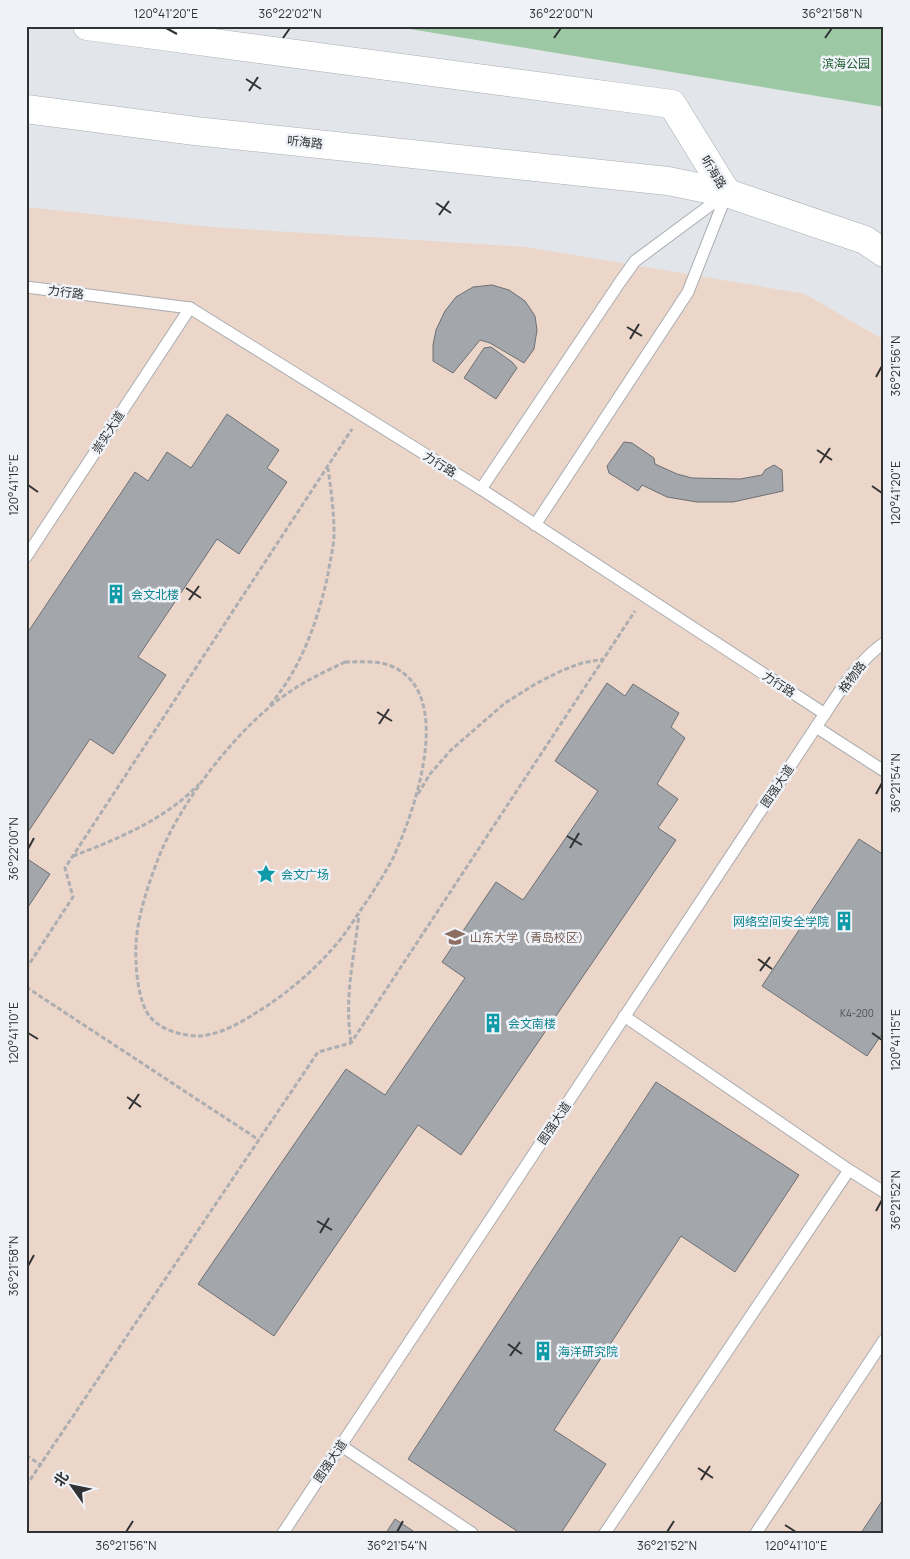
<svg xmlns="http://www.w3.org/2000/svg" width="910" height="1559" viewBox="0 0 910 1559" font-family="Manrope,'Noto Sans SC',sans-serif">
	<style>
		.education { fill: #ecd6c9 }
		.green { fill: #9cc9a4 }
		.building { fill: #a3a7ab; stroke: #6c6f73 }
		.lines { fill: none; stroke-linecap: round; stroke-linejoin: round }
		.service-casing { stroke: #a9adb1; stroke-width: 13 }
		.secondary-casing { stroke: #a9adb1; stroke-width: 29 }
		.primary-casing { stroke: #a9adb1; stroke-width: 29 }
		.path { stroke: #acaeb1; stroke-width: 3; stroke-dasharray: 5 2.5; stroke-linecap: butt }
		.service { stroke: #fff; stroke-width: 11 }
		.secondary { stroke: #fff; stroke-width: 28 }
		.primary { stroke: #fff; stroke-width: 28 }
		.ticks { fill: none; stroke: #313234; stroke-width: 2 }
		.labels { text-anchor: middle; dominant-baseline: central; stroke-width: 5; stroke-linejoin: round; paint-order: stroke }
		.number-label { font-size: 10px; fill: #4e4f52 }
		.park-label { font-size: 12px; fill: #1b5a2e; stroke: #eff2f7 }
		.street-label { font-size: 12px; fill: #313234; stroke: #eff2f7 }
		.culture-label { font-size: 12px; fill: #0d838f; stroke: #eff2f7; text-anchor: start }
		.education-label { font-size: 12px; fill: #785e54; stroke: #eff2f7; text-anchor: start }
		.neatline { fill: none; stroke: #313234; stroke-width: 2 }
		.ticks-label { font-size: 12px; text-anchor: middle; fill: #313234 }
	</style>
	<rect width="100%" height="100%" fill="#e2e5e9"/>
	<polygon class="education" points="26,207 211,227 526,247 805,294 884,340 884,1533 26,1533"/>
	<polygon class="green" points="392,26 884,26 884,107"/>
	<g class="building">
		<polygon points="492,285 509,290 525,301 535,316 537,330 534,349 524,363 490,343 480,340 453,373 433,361 433,345 436,330 445,311 456,297 473,287"/>
		<polygon points="491,347 512,362 517,368 496,399 464,378 484,348"/>
		<polygon points="227,414 279,450 267,468 287,482 239,554 217,539 138,657 166,675 113,754 90,739 26,835 26,635 135,472 148,481 167,452 191,468"/>
		<polygon points="624,442 632,443 654,458 655,464 677,474 692,478 740,479 762,475 765,470 774,465 782,470 783,491 733,502 697,502 667,497 642,485 638,491 609,473 607,466"/>
		<polygon points="607,683 625,696 633,684 679,713 671,727 685,738 657,784 678,799 658,828 676,840 461,1155 418,1125 274,1336 198,1284 346,1069 385,1095 465,978 442,962 496,882 523,900 598,791 555,761"/>
		<polygon points="859,839 884,855 884,1031 867,1056 762,986"/>
		<polygon points="26,858 50,874 26,910"/>
		<polygon points="656,1082 799,1175 735,1272 681,1236 554,1430 606,1464 561,1533 520,1533 408,1459"/>
		<polygon points="884,1498 884,1533 861,1533"/>
		<polygon points="395,1519 416,1533 386,1533"/>
	</g>
	<g class="lines">
		<defs>
			<g id="service">
				<polyline points="26,287 190,308 481,489 825,714"/>
				<polyline points="481,489 620,282 635,261 724,195"/>
				<polyline points="535,525 688,292 727,193"/>
				<polyline points="26,557 190,308"/>
				<polyline points="816,727 884,771"/>
				<polyline points="624,1016 849,1170 884,1192"/>
				<polyline points="340,1445 472,1533"/>
				<path d="M 283,1533 L 816,727 C 836,698 855,663 884,643"/>
				<polyline points="605,1533 849,1170"/>
				<polyline points="756,1533 884,1340"/>
			</g>
			<polyline id="secondary" points="727,193 865,240 884,253"/>
			<g id="primary">
				<polyline points="87,26 672,104 727,193"/>
				<polyline points="26,109 195,131 668,181 727,193"/>
			</g>
		</defs>
		<use href="#service" class="service-casing"/>
		<use href="#secondary" class="secondary-casing"/>
		<use href="#primary" class="primary-casing"/>
		<g class="path">
			<path d="M 345,662 C 360,662 378,660 391,666 C 457,693 414,813 393,858 C 386,872 377,885 369,898 C 359,912 350,927 340,940 C 315,970 287,994 254,1014 C 239,1024 216,1036 197,1036 C 193,1036 187,1035 182,1034 C 171,1032 158,1026 151,1018 C 137,1003 135,962 136,943 C 138,915 148,885 158,859 C 180,802 240,724 291,691 C 308,679 327,671 345,662 Z"/>
			<path d="M 270,705 C 301,668 318,621 328,574 C 330,560 334,547 334,533 C 334,511 331,490 328,468"/>
			<polyline points="418,794 430,774 451,750 505,703 537,683 563,670 582,663 604,659"/>
			<path d="M 73,856 C 118,839 166,819 199,784"/>
			<polyline points="26,969 73,897 65,868 352,429"/>
			<polyline points="26,987 259,1140"/>
			<path d="M 351,1042 C 344,997 354,959 359,914"/>
			<polyline points="26,1455 41,1465"/>
			<polyline points="26,1486 318,1052 351,1043 635,611"/>
		</g>
		<use href="#service" class="service"/>
		<use href="#secondary" class="secondary"/>
		<use href="#primary" class="primary"/>
	</g>
	<path class="ticks" d="M 166,28 L 177,34M 283,38 L 290,28M 554,38 L 561,28M 825,38 L 832,28M 246,79 L 261,89M 249,91 L 258,77M 436,203 L 451,213M 439,215 L 449,201M 627,327 L 642,336M 630,339 L 639,324M 876,377 L 882,366M 817,450 L 832,460M 820,463 L 830,448M 28,485 L 38,492M 872,486 L 882,493M 186,588 L 201,598M 189,600 L 199,586M 377,712 L 392,721M 379,724 L 389,709M 876,794 L 882,783M 567,836 L 582,845M 570,848 L 579,833M 28,849 L 34,838M 758,959 L 772,969M 760,971 L 770,957M 28,1033 L 38,1039M 872,1033 L 882,1040M 127,1097 L 141,1107M 129,1109 L 139,1094M 876,1211 L 882,1200M 317,1221 L 332,1230M 320,1233 L 329,1218M 28,1266 L 34,1255M 508,1344 L 522,1354M 510,1356 L 520,1342M 698,1468 L 713,1478M 701,1480 L 710,1466M 785,1525 L 796,1532M 126,1532 L 133,1521M 397,1532 L 403,1521M 667,1532 L 674,1521"/>
	<defs>
		<symbol id="building-bare" viewBox="-9 -9 18 18"><path d="M-4-6H4V6H1V3H-1V6H-4ZM-2.5-4.3h1.7v1.8h-1.7ZM.8-4.3h1.7v1.8H.8ZM-2.5-1h1.7V.8h-1.7ZM.8-1h1.7V.8H.8Z" fill="#0f9aa8" stroke="#eff2f7" stroke-width="2.5" paint-order="stroke"/></symbol>
		<symbol id="sight-bare" viewBox="-9 -9 18 18"><path d="M0-6L1.8-2.2L6-1.7L2.9 1.2L3.7 5.4L0 3.3L-3.7 5.4L-2.9 1.2L-6-1.7L-1.8-2.2Z" fill="#0f9aa8" stroke="#eff2f7" stroke-width="2.5" paint-order="stroke"/></symbol>
		<symbol id="university-bare" viewBox="-9 -9 18 18"><path d="M0-5L7-2L0 1L-7-2ZM-4 1L0 2.5L4 1V4Q0 6-4 4Z" fill="#8d6e63" stroke="#eff2f7" stroke-width="2.5" paint-order="stroke"/></symbol>
	</defs>
	<g fill-rule="evenodd">
		<use href="#building-bare" x="102" y="580" width="28" height="28"/>
		<use href="#sight-bare" x="252" y="860" width="28" height="28"/>
		<use href="#building-bare" x="830" y="907" width="28" height="28"/>
		<use href="#university-bare" x="441" y="923" width="28" height="28"/>
		<use href="#building-bare" x="479" y="1009" width="28" height="28"/>
		<use href="#building-bare" x="529" y="1337" width="28" height="28"/>
	</g>
	<g class="labels">
		<g class="number-label">
			<text x="857" y="1013">K4-200</text>
		</g>
		<g class="park-label">
			<text x="846" y="63">滨海公园</text>
		</g>
		<g class="street-label">
			<text transform="translate(305 142) rotate(6)">听海路</text>
			<text transform="translate(714 172) rotate(58)">听海路</text>
			<text transform="translate(66 292) rotate(7)">力行路</text>
			<text transform="translate(108 432) rotate(-57)">崇实大道</text>
			<text transform="translate(440 464) rotate(32)">力行路</text>
			<text transform="translate(852 677) rotate(-53)">格物路</text>
			<text transform="translate(779 684) rotate(33)">力行路</text>
			<text transform="translate(777 786) rotate(-56)">图强大道</text>
			<text transform="translate(554 1123) rotate(-56)">图强大道</text>
			<text transform="translate(330 1461) rotate(-56)">图强大道</text>
		</g>
		<g class="culture-label">
			<text x="131" y="594">会文北楼</text>
			<text x="281" y="874">会文广场</text>
			<text x="829" y="921" text-anchor="end">网络空间安全学院</text>
			<text x="508" y="1023">会文南楼</text>
			<text x="558" y="1351">海洋研究院</text>
		</g>
		<g class="education-label">
			<text x="470" y="937">山东大学（青岛校区）</text>
		</g>
	</g>
	<rect width="910" height="1559" fill="none" stroke="#eff2f7" stroke-width="55"/>
	<g transform="translate(72 1486) rotate(303)" stroke="#eff2f7" stroke-width="4" paint-order="stroke">
	<path d="M0-4L9 19L0 12L-9 19Z" fill="#313234"/>
	<text y="-8" font-size="14" font-weight="bold" text-anchor="middle" fill="#313234">北</text>
	</g>
	<rect x="28" y="28" width="854" height="1504" class="neatline"/>
	<g class="ticks-label">
		<text x="166" y="18">120°41'20"E</text>
		<text x="290" y="18">36°22'02"N</text>
		<text x="561" y="18">36°22'00"N</text>
		<text x="832" y="18">36°21'58"N</text>
		<text transform="translate(896 366) rotate(-90)" y="4">36°21'56"N</text>
		<text transform="translate(14 485) rotate(-90)" y="4">120°41'15"E</text>
		<text transform="translate(896 493) rotate(-90)" y="4">120°41'20"E</text>
		<text transform="translate(896 783) rotate(-90)" y="4">36°21'54"N</text>
		<text transform="translate(14 849) rotate(-90)" y="4">36°22'00"N</text>
		<text transform="translate(14 1033) rotate(-90)" y="4">120°41'10"E</text>
		<text transform="translate(896 1040) rotate(-90)" y="4">120°41'15"E</text>
		<text transform="translate(896 1200) rotate(-90)" y="4">36°21'52"N</text>
		<text transform="translate(14 1266) rotate(-90)" y="4">36°21'58"N</text>
		<text x="126" y="1550">36°21'56"N</text>
		<text x="397" y="1550">36°21'54"N</text>
		<text x="667" y="1550">36°21'52"N</text>
		<text x="796" y="1550">120°41'10"E</text>
	</g>
</svg>
